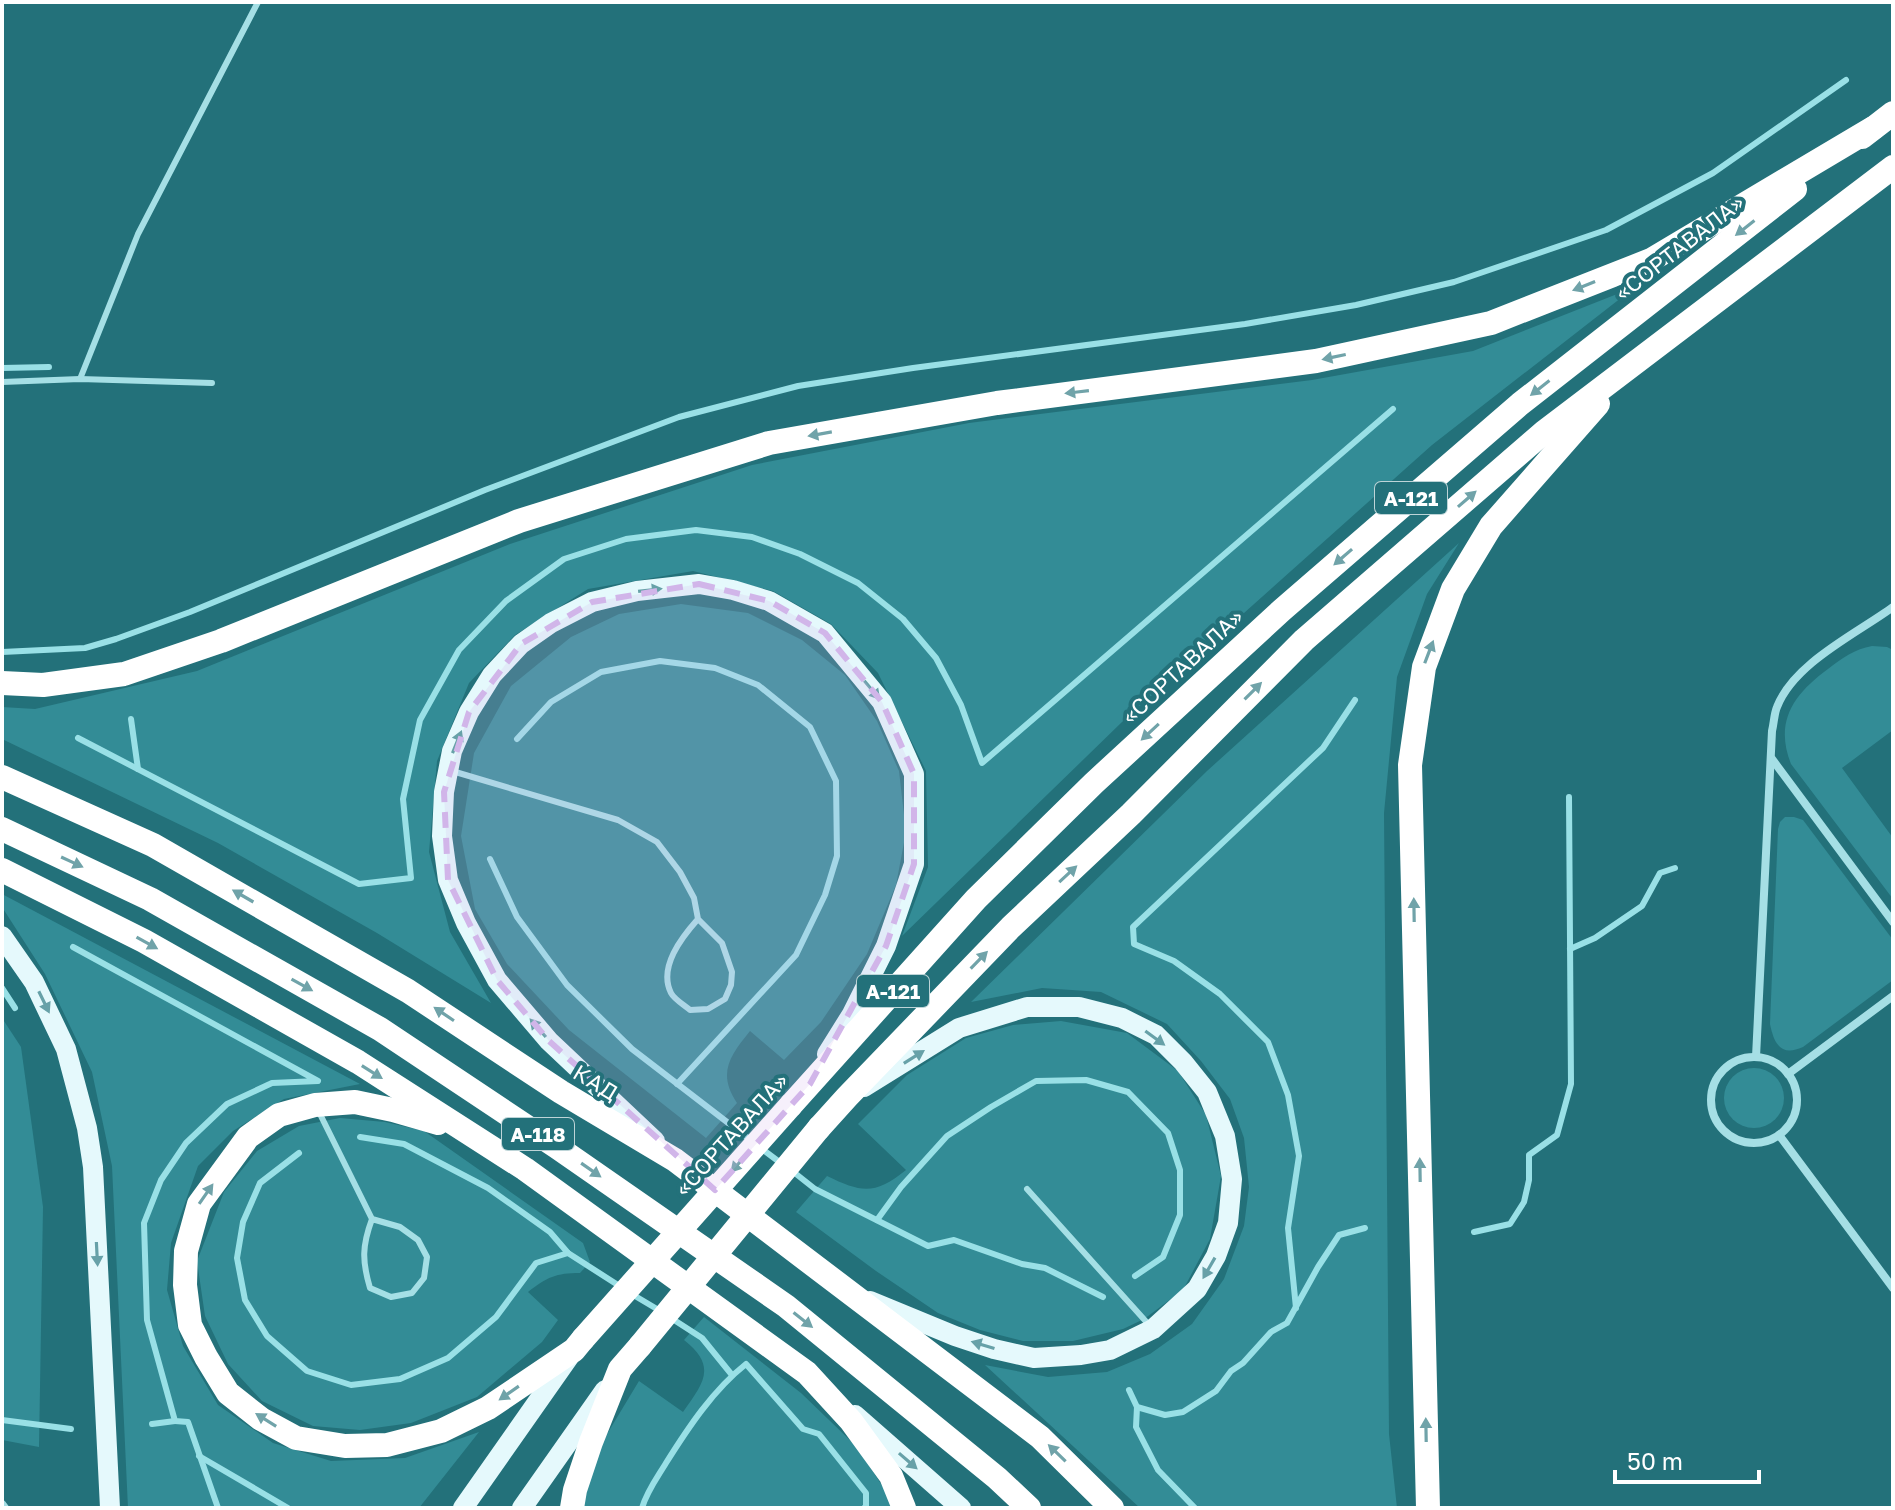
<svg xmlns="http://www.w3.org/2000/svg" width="1895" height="1510" viewBox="0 0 1895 1510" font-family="'Golos Text',sans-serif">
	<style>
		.green { fill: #338c96 }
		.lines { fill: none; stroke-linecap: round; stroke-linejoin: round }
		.stream { stroke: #99e0e6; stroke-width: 6 }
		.lane { stroke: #a5dfe5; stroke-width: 6 }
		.street { stroke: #a5dfe5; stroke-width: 8 }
		.primary { stroke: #e5f9fc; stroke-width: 20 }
		.highway { stroke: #fff; stroke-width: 24 }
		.highway-bridge { stroke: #fff; stroke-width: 24 }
		.oneway { fill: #70a3a9 }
		.oneway2 { fill: #67a1a8 }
		.marked { fill: #d1b5e9; fill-opacity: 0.2; stroke: #d1b5e9; stroke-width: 6; stroke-dasharray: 16 10; stroke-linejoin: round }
		.labels { text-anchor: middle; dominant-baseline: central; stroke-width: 8; stroke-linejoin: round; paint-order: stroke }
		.shield { fill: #23717a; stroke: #bdd4d7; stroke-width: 2 }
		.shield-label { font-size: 20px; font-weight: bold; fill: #fff }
		.street-label { font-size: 22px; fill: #fff; stroke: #23717a }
	</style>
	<rect width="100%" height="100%" fill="#23717a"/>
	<g class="green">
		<polygon points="1635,287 1432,445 1122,722 902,936 928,867 926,771 878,673 831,624 773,591 693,571 588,589 515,635 469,683 437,761 429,852 450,932 491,1003 377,933 218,843 2,739 2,707 35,709 197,671 510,544 752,465 969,423 1312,380 1473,351"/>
		<polygon points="1459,543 1427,594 1397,677 1384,813 1389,1434 1397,1508 1140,1508 985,1365 1048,1377 1107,1372 1150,1354 1192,1324 1224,1279 1244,1226 1249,1187 1244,1138 1230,1099 1201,1061 1167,1024 1101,992 1042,988 971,1002 1207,771"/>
		<path d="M 681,604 L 748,613 L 802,640 L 845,675 L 877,721 L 899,771 L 906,832 L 896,885 L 867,954 L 821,1022 L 784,1060 L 750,1031 C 730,1056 717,1073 737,1103 L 706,1138 L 569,1030 L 507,964 L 475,909 L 461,836 L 474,753 L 511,686 L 571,637 L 619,614 Z"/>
		<path d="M 1872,646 L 1887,647 L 1893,650 L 1893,730 L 1842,768 L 1893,838 L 1893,899 L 1791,764 C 1774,721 1794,694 1828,669 C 1842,658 1855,649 1872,646 Z"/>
		<path d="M 1785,817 L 1794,817 L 1803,820 L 1893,940 L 1893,980 L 1803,1047 C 1781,1057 1774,1044 1770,1024 L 1778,829 L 1780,822 Z"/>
		<polygon points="2,894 360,1084 284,1099 233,1131 198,1166 171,1243 167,1290 183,1346 218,1405 273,1443 331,1461 405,1458 479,1432 419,1508 128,1508 112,1166 92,1072 45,974 2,907"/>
		<polygon points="2,1018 21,1047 43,1207 39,1447 2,1440"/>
		<path d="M 1061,1021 L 1127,1033 L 1178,1071 L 1206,1115 L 1221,1176 L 1210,1239 L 1183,1290 L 1144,1319 L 1123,1329 L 1073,1341 L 1023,1341 L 980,1330 L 938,1313 L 876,1271 L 796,1212 L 827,1176 C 862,1193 875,1195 906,1170 L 858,1124 L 907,1075 L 966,1038 L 1013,1025 Z"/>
		<circle cx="1754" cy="1098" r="30"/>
		<path d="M 340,1118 L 385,1122 L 424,1131 L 583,1243 L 590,1262 L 580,1273 C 556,1273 547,1277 528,1292 L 558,1320 L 542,1342 L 477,1397 L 411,1423 L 360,1430 L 313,1426 L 262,1401 L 228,1364 L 205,1316 L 197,1261 L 224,1192 L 257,1151 L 299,1126 Z"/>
		<path d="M 704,1317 L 801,1393 L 856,1446 L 891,1499 L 893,1508 L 580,1508 L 598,1449 L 639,1381 L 683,1412 C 703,1383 718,1367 684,1340 Z"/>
	</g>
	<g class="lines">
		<g class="stream">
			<polyline points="2,368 49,367"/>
			<polyline points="2,652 85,648 116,639 190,612 485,490 679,417 798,386 913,368 1245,324 1356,305 1454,282 1606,230 1713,173 1846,80"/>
			<polyline points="131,719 138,769"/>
			<polyline points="78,738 359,884 411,878 403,799 420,720 459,650 506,601 564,559 626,539 696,530 752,537 800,554 858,583 903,619 936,658 961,705 982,763 1393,409"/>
			<polyline points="517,739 551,702 601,672 660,661 715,668 758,685 810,727 836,781 837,856 825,895 796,955 677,1084"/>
			<polyline points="490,859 517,917 567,985 632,1049 753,1142"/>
			<polyline points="73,947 318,1081 272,1083 227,1104 186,1143 161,1180 144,1223 147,1320 175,1421 188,1422 218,1508"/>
			<polyline points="1570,949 1595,938 1642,906 1660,873 1675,868"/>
			<polyline points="2,988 15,1008"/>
			<polyline points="360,1137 404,1144 488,1188 550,1232 568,1253 621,1287"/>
			<polyline points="762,1149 782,1164"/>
			<polyline points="299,1153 260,1183 243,1222 237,1258 245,1300 267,1336 307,1371 351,1385 400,1379 448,1358 496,1317 536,1263 568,1253"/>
			<polyline points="791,1170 815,1189 928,1246 954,1240 1022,1264 1045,1268 1103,1297"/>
			<polyline points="877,1220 901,1187 947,1136 991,1107 1036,1081 1086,1080 1128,1092 1168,1133 1180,1170 1180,1215 1163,1257 1135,1276"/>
			<polyline points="1474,1232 1510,1224 1524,1202 1529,1180 1529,1155 1557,1135 1571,1084 1569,797"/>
			<polyline points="630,1293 662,1312"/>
			<polyline points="1296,1308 1288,1228 1299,1156 1288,1095 1268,1042 1220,994 1174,961 1134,944 1133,927 1323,748 1355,700"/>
			<polyline points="671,1318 702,1338 732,1375"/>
			<polyline points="1129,1390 1137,1407 1165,1415 1183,1412 1216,1391 1231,1371 1243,1363 1271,1332 1287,1323 1318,1267 1339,1235 1365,1228"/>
			<polyline points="1137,1407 1136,1427 1158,1470 1195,1508"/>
			<polyline points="2,1420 71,1429"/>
			<polyline points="152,1424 175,1421"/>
			<polyline points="199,1456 288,1508"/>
			<path d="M 642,1508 C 647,1491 657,1478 666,1463 C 688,1428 713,1390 746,1364 L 803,1429 L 819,1434 L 866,1493 L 866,1506 L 864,1508"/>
		</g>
		<g class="lane">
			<polyline points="80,379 138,234 258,2"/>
			<polyline points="2,382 80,379 212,383"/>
			<path d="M 452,771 L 618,820 L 657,842 L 680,872 L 694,898 L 698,919 L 722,943 L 732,972 L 731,985 L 725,999 L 708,1009 L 690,1010 C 684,1005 674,999 671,993 C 658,967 682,937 698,919"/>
			<path d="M 319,1112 L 372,1219 C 362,1246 362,1261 370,1288 L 391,1297 L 412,1293 L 424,1278 L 427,1257 L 418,1240 L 400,1227 L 372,1219"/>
			<polyline points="1027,1189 1150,1326"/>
		</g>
		<g class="street">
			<polyline points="1772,759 1893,922"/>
			<path d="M 1756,1057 L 1772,731 C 1774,723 1774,714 1777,707 C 1794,663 1856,634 1893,607"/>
			<circle cx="1754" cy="1100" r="43"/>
			<polyline points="1788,1074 1893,996"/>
			<polyline points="1779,1135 1893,1288"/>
			<polyline points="2,1504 5,1508"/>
		</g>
		<g class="primary">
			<polyline points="2,936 34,982 66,1049 87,1128 93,1167 110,1508"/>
			<polyline points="864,1087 959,1028 1027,1007 1079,1007 1122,1018 1156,1035 1183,1062 1207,1092 1225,1136 1232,1179 1228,1223 1216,1256 1197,1289 1153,1329 1110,1350 1081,1355 1034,1358 994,1349 955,1336 870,1301"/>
			<polyline points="655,1141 549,1041 497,980 466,923 448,880 442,836 444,792 452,751 469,712 492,675 521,644 551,623 592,602 637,591 699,584 733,590 769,601 825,633 882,702 914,774 914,864 886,946 852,1014 827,1054"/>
			<polyline points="855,1415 961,1508"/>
			<polyline points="463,1508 569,1357"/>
			<polyline points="522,1508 605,1390"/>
		</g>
		<g class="highway">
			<polyline points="1862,137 1893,113"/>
			<polyline points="2,683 43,685 124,674 221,641 519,521 769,443 997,403 1316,361 1491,323 1651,260 1873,128"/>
			<polyline points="2,777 153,845 408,991 561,1092 675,1160 1040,1437 1112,1508"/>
			<polyline points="2,829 150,899 380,1029 557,1147 786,1306 997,1478 1029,1508"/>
			<polyline points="2,870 144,941 358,1062 525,1169 807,1373 851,1421 891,1476 904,1508"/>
			<polyline points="791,1105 976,899 1094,783 1282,610 1520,404 1795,189"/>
			<polyline points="438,1123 393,1110 355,1102 315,1105 279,1115 248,1137 199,1204 186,1251 185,1285 190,1325 206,1357 228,1393 261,1419 296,1438 345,1446 387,1445 441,1431 488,1408 574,1350 583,1339"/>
			<polyline points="819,1128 847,1097 1011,927 1131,814 1304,640 1544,432 1893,167"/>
			<polyline points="572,1508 575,1490 591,1442 620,1369 640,1346"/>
			<polyline points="1428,1508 1410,765 1424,667 1453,589 1491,526 1598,404"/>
		</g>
		<g class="highway-bridge">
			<polyline points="583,1339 791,1105"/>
			<polyline points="640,1346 819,1128"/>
		</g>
	</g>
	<defs><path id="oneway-solid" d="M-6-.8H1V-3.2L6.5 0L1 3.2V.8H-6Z" transform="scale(2)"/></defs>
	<g class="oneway">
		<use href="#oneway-solid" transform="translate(1745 228) rotate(142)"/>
		<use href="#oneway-solid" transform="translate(1584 286) rotate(158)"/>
		<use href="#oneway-solid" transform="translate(1334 357) rotate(168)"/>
		<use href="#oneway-solid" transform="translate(1540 388) rotate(142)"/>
		<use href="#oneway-solid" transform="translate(1077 392) rotate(173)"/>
		<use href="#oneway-solid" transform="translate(820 434) rotate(170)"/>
		<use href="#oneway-solid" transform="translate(1467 499) rotate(-41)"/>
		<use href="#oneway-solid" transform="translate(1343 557) rotate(139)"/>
		<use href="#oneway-solid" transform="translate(1429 652) rotate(-69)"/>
		<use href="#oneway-solid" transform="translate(1253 691) rotate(-45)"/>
		<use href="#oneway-solid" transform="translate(1150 732) rotate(137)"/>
		<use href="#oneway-solid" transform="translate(72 862) rotate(25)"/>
		<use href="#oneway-solid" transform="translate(1068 874) rotate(-43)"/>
		<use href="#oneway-solid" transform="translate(243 896) rotate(-150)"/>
		<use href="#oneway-solid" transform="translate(1414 910) rotate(-91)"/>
		<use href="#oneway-solid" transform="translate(147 943) rotate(29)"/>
		<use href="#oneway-solid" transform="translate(979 960) rotate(-46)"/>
		<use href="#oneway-solid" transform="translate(302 985) rotate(29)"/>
		<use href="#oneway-solid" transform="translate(444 1014) rotate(-146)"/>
		<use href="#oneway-solid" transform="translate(372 1072) rotate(32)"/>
		<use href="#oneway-solid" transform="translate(739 1163) rotate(132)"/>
		<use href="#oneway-solid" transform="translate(591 1170) rotate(35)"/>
		<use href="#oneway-solid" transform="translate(1420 1170) rotate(-91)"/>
		<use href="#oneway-solid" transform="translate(206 1194) rotate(-55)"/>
		<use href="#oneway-solid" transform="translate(803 1320) rotate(38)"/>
		<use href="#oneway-solid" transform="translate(509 1393) rotate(145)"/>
		<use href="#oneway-solid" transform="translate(266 1420) rotate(-148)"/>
		<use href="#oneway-solid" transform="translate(1426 1430) rotate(-91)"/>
		<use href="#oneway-solid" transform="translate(1057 1453) rotate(-136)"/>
	</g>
	<g class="oneway2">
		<use href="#oneway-solid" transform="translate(650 590) rotate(-7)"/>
		<use href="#oneway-solid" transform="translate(872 690) rotate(50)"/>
		<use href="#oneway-solid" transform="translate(457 742) rotate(-68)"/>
		<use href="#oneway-solid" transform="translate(44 1002) rotate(64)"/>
		<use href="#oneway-solid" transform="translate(538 1028) rotate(-131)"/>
		<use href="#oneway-solid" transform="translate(1155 1038) rotate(36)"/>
		<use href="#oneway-solid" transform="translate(914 1057) rotate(-32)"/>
		<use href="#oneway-solid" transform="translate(97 1254) rotate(87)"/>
		<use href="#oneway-solid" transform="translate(1209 1268) rotate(120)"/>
		<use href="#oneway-solid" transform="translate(983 1345) rotate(-163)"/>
		<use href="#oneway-solid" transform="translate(908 1461) rotate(41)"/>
	</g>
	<path class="marked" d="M 699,584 L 769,601 L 825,633 L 882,702 L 914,774 L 914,864 L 886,946 L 810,1084 L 715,1190 L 549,1041 L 497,980 L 448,880 L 444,792 L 469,712 L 521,644 L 592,602 Z"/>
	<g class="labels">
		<g class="shield">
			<rect x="1375" y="482" width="72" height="32" rx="6"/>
			<rect x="857" y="975" width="72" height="32" rx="6"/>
			<rect x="502" y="1118" width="72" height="32" rx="6"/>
		</g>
		<g class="shield-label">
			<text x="1411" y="498">А-121</text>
			<text x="893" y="991">А-121</text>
			<text x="538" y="1134">А-118</text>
		</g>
		<g class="street-label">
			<text transform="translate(1679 247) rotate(-38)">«СОРТАВАЛА»</text>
			<text transform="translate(1182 666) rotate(-43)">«СОРТАВАЛА»</text>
			<text transform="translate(596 1082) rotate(31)">КАД</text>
			<text transform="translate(731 1134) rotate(-48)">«СОРТАВАЛА»</text>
		</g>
	</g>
	<rect width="1895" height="1510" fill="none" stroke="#ffffff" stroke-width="8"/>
	<path d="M1615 1470v12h144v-12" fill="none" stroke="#ffffff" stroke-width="4"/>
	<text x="1627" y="1470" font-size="24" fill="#ffffff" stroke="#23717a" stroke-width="6" paint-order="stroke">50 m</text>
</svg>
